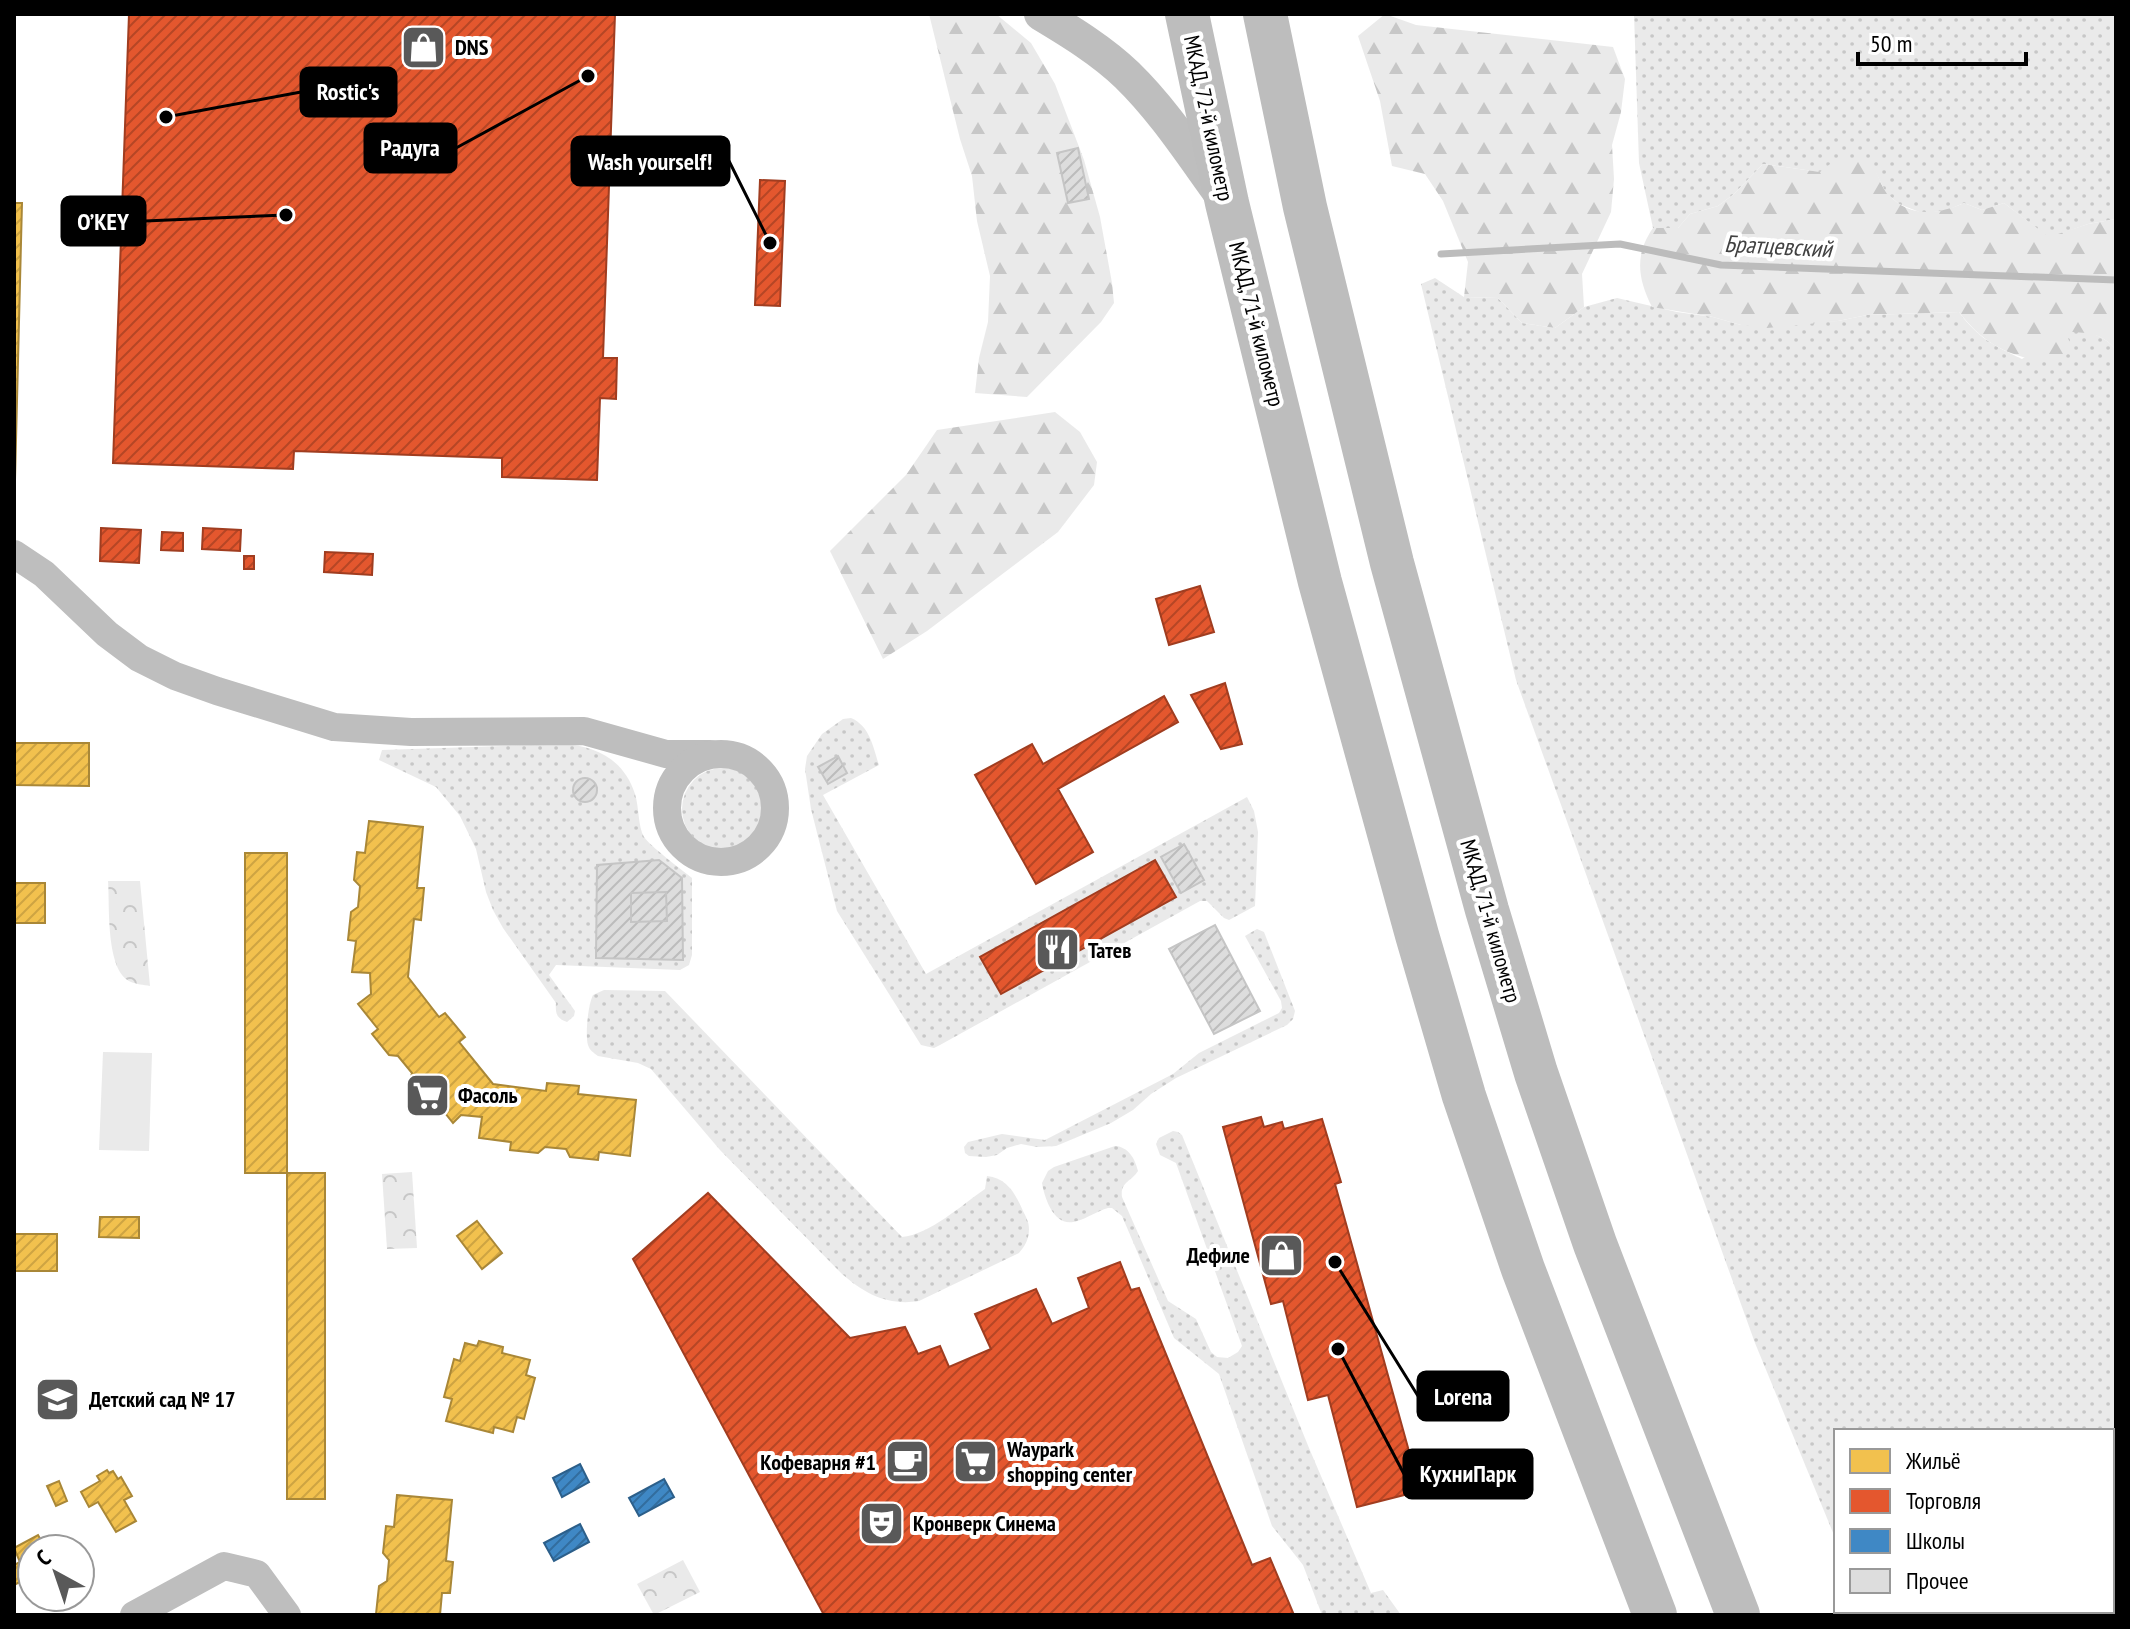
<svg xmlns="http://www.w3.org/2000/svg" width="2130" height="1629" viewBox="0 0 2130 1629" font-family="'PT Sans Narrow',sans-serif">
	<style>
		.grass { fill: url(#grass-dots); fill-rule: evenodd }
		.forest { fill: url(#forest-firs) }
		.park { fill: url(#park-crowns) }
		.pitch { fill: #eaeaea }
		.homes { fill: url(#homes-hatch); stroke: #a98737; stroke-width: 2 }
		.shops { fill: url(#shops-hatch); stroke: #a03d20; stroke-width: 2 }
		.schools { fill: url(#schools-hatch); stroke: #2c5f8a; stroke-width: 2 }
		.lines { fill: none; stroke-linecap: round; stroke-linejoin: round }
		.stream { stroke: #bcbcbc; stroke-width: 7 }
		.building { fill: url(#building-hatch); stroke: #c5c5c5; stroke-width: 2 }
		.minor { stroke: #bebebe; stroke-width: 28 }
		.tertiary { stroke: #bebebe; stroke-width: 34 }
		.trunk { stroke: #bdbdbd; stroke-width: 44 }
		.labels { text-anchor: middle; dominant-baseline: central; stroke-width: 8; stroke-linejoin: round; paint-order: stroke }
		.poi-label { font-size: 22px; font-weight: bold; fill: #000; stroke: #fff; text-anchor: start }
		.street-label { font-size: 22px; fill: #000; stroke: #fff }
		.water-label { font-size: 24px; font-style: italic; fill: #414141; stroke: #fff }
		.leader { fill: none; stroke: #000; stroke-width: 3 }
		.callout-dot { fill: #000; stroke: #fff; stroke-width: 3 }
		.callout { fill: #000; stroke: #000; stroke-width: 3 }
		.callout-label { font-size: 24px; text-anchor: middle; font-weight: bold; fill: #fff }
	</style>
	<defs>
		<pattern id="grass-dots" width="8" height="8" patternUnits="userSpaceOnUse" patternTransform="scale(2)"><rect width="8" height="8" fill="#eaeaea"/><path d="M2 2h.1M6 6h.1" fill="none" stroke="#c7c7c7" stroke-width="1.8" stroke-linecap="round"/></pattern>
		<pattern id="forest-firs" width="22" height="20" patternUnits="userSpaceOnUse" patternTransform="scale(2)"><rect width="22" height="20" fill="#eaeaea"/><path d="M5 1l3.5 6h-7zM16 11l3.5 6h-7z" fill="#c7c7c7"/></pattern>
		<pattern id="park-crowns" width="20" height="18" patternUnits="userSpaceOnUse" patternTransform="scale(2)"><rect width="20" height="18" fill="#eaeaea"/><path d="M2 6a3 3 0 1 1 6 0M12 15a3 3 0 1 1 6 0" fill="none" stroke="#c7c7c7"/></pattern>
		<pattern id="homes-hatch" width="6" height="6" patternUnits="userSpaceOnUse" patternTransform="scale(2)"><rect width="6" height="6" fill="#f2c14e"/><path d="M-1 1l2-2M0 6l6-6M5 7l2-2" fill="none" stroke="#cea442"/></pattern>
		<pattern id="shops-hatch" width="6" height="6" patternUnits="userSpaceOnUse" patternTransform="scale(2)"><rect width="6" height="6" fill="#e4572e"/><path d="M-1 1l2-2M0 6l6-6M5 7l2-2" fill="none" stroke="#b64625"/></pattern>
		<pattern id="schools-hatch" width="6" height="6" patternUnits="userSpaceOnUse" patternTransform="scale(2)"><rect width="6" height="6" fill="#3f88c5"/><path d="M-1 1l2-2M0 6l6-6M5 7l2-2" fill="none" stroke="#326d9e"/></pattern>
		<pattern id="building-hatch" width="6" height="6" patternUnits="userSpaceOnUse" patternTransform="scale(2)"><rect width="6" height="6" fill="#ddd"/><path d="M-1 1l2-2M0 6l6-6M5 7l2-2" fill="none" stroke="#bcbcbc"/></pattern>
	</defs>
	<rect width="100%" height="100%" fill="#fff"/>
	<g class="grass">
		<polygon points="1634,14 2116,14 2116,219 2088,224 2049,238 2004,203 1982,210 1964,203 1945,211 1922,213 1899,204 1886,193 1876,173 1820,172 1763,164 1734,194 1718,206 1690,214 1678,228 1653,228 1639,163"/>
		<path d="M 1435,278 L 1464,297 L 1498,298 L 1522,323 L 1555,328 L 1584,307 L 1617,298 L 1677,312 L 1713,317 L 1741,325 L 1838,321 L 1867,315 L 1959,312 C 1978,338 1993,345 2022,359 C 2034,351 2048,339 2062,333 C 2079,326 2105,335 2116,350 L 2116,1615 L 1866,1615 L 1865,1611 L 2112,1611 L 2112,1431 L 1836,1431 L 1836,1540 L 1755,1343 L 1516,680 L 1421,284 Z"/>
		<path d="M 851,718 C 870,726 873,747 879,765 L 823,795 L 926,974 L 1247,797 L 1254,811 L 1258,832 L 1255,906 L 1229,920 L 1224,918 L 1207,901 L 1200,901 L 940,1045 L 934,1048 L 921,1045 L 837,911 L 811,809 L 805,769 L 807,756 L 822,734 L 843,719 Z"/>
		<path d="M 563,744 C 597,746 624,760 635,794 C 639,806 638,827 644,837 C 650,846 682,870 692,878 L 692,955 L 689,965 L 680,970 L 556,965 L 549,975 L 575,1011 L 574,1016 L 567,1022 C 557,1019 555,1013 556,1003 L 503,928 L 493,910 L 486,892 L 476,849 L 460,816 L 436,787 L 379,760 L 382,750 ZM 659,860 L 682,878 L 683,960 L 596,958 L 597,866 Z"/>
		<circle cx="723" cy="809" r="41"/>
		<polygon points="1257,929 1264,932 1295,1011 1293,1019 1287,1025 1176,1078 1151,1094 1133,1110 1111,1123 1056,1146 1037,1147 1021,1144 1007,1148 997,1155 986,1157 969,1156 965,1153 964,1147 968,1142 1002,1134 1045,1140 1173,1074 1199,1053 1279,1013 1282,1008 1281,1001 1245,936"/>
		<path d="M 604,990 L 665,991 L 902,1237 C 929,1235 963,1204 985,1189 L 987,1176 C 1007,1178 1015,1193 1023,1211 C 1026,1217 1029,1222 1029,1229 C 1029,1239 1025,1246 1019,1253 L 919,1301 C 888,1306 865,1294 842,1274 L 720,1150 L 651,1069 L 638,1063 L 598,1056 C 593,1052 590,1051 588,1045 C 585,1035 588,1005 593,995 Z"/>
		<path d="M 1173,1131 L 1178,1132 L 1182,1135 L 1309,1448 L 1371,1593 L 1383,1590 L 1401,1615 L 1322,1615 L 1303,1565 L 1272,1526 L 1219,1374 L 1174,1338 L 1122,1216 L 1112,1208 L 1108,1208 C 1097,1211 1088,1218 1077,1221 C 1055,1229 1045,1200 1042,1183 L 1048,1171 L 1054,1167 L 1115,1146 C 1129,1147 1135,1159 1138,1171 C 1131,1182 1120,1182 1122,1197 L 1168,1301 L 1196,1319 L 1211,1352 L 1217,1357 L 1228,1358 L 1238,1352 L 1242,1346 L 1176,1163 L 1160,1155 L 1156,1144 L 1159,1138 Z"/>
	</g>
	<g class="forest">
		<polygon points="929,14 996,14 1031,43 1055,84 1084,160 1100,217 1112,283 1114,303 1101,322 1027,397 975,393 979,358 988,322 990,276 977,221 972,176 960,139"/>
		<polygon points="1385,14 1416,25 1613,47 1625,79 1621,112 1612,145 1614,179 1611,212 1582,274 1584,307 1555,328 1522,323 1498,298 1464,297 1468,262 1443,201 1425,174 1392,166 1380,101 1358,36"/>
		<path d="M 1863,157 C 1867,162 1872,167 1876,172 C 1880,179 1882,188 1888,194 C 1909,218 1937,215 1964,203 L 1982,210 L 2004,203 L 2049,237 L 2088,224 L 2116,219 L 2116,350 C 2103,333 2085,332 2065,332 L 2073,349 L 2057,363 C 2013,358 1987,348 1959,312 L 1867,315 L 1838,321 L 1767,328 L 1741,325 L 1713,317 L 1652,307 C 1638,279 1634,255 1653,228 L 1678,228 L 1690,214 L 1718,206 L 1734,194 L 1763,164 L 1820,172 L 1834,161 Z"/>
		<polygon points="1055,412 1080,432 1097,462 1094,485 1058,532 927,631 883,659 830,551 906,475 937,430"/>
	</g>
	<g class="park">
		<path d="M 108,881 L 140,881 L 150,986 C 144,985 136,984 131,982 C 105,971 110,905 108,881 Z"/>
		<polygon points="412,1172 417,1248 387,1249 382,1174"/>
		<polygon points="683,1560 700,1592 654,1615 637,1584"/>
	</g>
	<polygon class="pitch" points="103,1052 152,1053 149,1151 99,1150"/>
	<g class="homes">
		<polygon points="14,203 22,203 15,480 14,480"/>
		<polygon points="14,743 89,743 89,786 14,785"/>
		<polygon points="369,821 423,827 417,888 424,888 421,920 414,919 408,977 439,1017 445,1013 465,1037 459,1042 493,1084 546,1091 547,1083 579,1086 578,1094 636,1100 630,1156 599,1152 598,1160 570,1157 566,1149 545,1147 538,1153 510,1150 511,1142 479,1138 482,1117 461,1115 453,1123 433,1098 427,1103 410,1081 412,1073 398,1056 389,1055 372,1034 378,1029 358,1004 371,994 370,973 352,972 356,941 348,940 351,912 358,907 360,886 354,880 357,852 365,853"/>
		<rect x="245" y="853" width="42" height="320"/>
		<rect x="14" y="883" width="31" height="40"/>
		<rect x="287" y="1173" width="38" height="326"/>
		<polygon points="100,1217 139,1217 139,1238 99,1237"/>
		<polygon points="477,1221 502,1253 482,1269 457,1236"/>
		<rect x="14" y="1234" width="43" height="37"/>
		<polygon points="479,1341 503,1347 502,1353 530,1360 526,1375 535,1378 524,1419 517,1417 513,1432 494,1427 493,1433 446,1421 452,1399 444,1397 454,1359 460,1361 465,1343 477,1346"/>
		<polygon points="107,1470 109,1473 113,1471 118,1479 121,1477 132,1496 124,1500 136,1521 116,1532 98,1502 89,1507 81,1492 100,1481 97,1476"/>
		<polygon points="59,1481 67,1501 56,1506 47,1486"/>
		<polygon points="397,1495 452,1500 446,1561 453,1562 450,1593 442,1593 440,1615 376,1614 379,1586 387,1581 389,1560 383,1553 386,1526 394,1527"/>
		<polygon points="38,1535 46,1549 32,1549 32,1582 29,1577 14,1585 14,1565 20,1562 14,1548"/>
	</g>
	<g class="shops">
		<polygon points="129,14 615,14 603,358 617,358 616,399 600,398 597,480 502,477 502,458 294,451 293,469 113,463"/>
		<polygon points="760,180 785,181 780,306 755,305"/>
		<polygon points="101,528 141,530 139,563 100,561"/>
		<polygon points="203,528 241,530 240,551 202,549"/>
		<polygon points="162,532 183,533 183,551 161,550"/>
		<polygon points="325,552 373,554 372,575 324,572"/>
		<rect x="244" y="556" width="10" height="13"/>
		<polygon points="1200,586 1214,632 1169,645 1156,599"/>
		<polygon points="1225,683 1242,744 1221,749 1191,695"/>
		<polygon points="1164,696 1178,722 1058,789 1093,852 1036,884 975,775 1032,744 1043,764"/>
		<polygon points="1155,860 1176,897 1001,994 980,957"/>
		<polygon points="1261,1117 1264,1127 1282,1122 1284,1129 1322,1119 1341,1182 1335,1184 1420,1491 1357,1507 1328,1395 1308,1400 1283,1301 1271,1304 1223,1127"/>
		<polygon points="708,1193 850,1338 905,1327 918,1354 940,1346 949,1367 991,1349 975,1314 1036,1289 1052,1324 1089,1308 1078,1278 1120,1262 1131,1290 1139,1288 1252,1565 1270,1558 1294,1615 824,1615 633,1259"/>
	</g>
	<g class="schools">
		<polygon points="580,1464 589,1482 562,1497 553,1478"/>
		<polygon points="664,1479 674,1497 639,1516 629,1498"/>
		<polygon points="580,1524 589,1542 554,1561 544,1543"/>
	</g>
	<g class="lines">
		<polyline class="stream" points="1441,254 1620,244 1721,265 2116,280"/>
	</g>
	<g class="building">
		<polygon points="1078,148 1089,199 1068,203 1057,153"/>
		<polygon points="838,756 847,773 828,784 818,767"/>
		<circle cx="585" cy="790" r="12"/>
		<polygon points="1184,844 1204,880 1181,893 1161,857"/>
		<polygon points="659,860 682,878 683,960 596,958 597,865"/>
		<polygon points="666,892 667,921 631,922 631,893"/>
		<polygon points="1215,925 1260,1011 1214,1034 1169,949"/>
	</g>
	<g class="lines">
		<g class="minor">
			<polyline points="14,554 44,574 107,634 139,658 175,676 217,691 334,727 411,732 584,731 666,754 710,754"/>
			<circle cx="721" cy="808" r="54"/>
			<polyline points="134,1615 224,1566 257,1574 287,1615"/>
		</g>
		<path class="tertiary" d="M 1041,14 C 1071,32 1102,51 1127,75 C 1164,111 1192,155 1222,196"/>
		<g class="trunk">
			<polyline points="1187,14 1227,203 1320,582 1417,935 1464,1096 1523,1269 1655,1615"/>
			<polyline points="1265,14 1305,207 1392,563 1487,910 1536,1073 1595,1244 1738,1615"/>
		</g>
	</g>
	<defs>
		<symbol id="shop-square" viewBox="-11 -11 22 22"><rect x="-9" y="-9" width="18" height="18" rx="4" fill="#595959" stroke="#fff"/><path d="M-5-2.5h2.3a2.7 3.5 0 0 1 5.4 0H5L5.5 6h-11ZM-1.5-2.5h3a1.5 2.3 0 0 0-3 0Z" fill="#fff"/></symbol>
		<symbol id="restaurant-square" viewBox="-11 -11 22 22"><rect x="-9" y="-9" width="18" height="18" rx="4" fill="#595959" stroke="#fff"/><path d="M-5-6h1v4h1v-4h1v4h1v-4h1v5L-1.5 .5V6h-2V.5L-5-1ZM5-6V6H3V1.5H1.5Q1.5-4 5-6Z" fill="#fff"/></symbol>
		<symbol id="supermarket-square" viewBox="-11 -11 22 22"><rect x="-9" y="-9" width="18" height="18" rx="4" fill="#595959" stroke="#fff"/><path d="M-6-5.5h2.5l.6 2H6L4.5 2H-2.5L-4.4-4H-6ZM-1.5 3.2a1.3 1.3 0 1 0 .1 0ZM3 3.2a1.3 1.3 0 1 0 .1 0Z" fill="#fff"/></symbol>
		<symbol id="school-square" viewBox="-11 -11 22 22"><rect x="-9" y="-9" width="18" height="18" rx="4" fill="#595959" stroke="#fff"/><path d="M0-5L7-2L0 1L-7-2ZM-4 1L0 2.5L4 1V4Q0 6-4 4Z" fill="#fff"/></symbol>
		<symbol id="cafe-square" viewBox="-11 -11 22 22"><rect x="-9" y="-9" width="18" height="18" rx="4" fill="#595959" stroke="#fff"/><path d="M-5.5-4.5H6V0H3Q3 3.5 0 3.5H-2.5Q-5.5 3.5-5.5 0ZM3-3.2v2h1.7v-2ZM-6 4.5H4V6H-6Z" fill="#fff"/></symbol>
		<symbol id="theatre-square" viewBox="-11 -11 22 22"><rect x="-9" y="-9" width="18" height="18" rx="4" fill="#595959" stroke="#fff"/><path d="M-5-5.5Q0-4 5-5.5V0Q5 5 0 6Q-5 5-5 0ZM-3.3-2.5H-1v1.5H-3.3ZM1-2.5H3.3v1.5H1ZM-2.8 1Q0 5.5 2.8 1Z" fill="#fff"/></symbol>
	</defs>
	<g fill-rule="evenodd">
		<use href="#shop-square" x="398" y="22" width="51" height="51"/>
		<use href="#restaurant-square" x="1032" y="924" width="51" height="51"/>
		<use href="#supermarket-square" x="402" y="1070" width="51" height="51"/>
		<use href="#shop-square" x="1256" y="1230" width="51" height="51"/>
		<use href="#school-square" x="32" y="1374" width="51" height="51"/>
		<use href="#cafe-square" x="882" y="1436" width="51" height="51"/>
		<use href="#supermarket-square" x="950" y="1436" width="51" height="51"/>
		<use href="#theatre-square" x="856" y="1498" width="51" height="51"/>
	</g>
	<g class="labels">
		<g class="poi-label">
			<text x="455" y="47">DNS</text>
			<text x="1088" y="950">Татев</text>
			<text x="458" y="1095">Фасоль</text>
			<text x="1250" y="1255" text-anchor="end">Дефиле</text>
			<text x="89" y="1399">Детский сад № 17</text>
			<text x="1007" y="1449">Waypark<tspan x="1007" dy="25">shopping center</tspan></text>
			<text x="876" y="1462" text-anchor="end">Кофеварня #1</text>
			<text x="913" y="1523">Кронверк Синема</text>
		</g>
		<g class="street-label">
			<text transform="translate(1209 118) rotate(78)">МКАД, 72-й километр</text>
			<text transform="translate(1257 324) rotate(76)">МКАД, 71-й километр</text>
			<text transform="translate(1491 921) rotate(74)">МКАД, 71-й километр</text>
		</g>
		<g class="water-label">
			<text transform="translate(1778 246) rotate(3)">Братцевский</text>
		</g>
	</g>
	<path class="leader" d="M166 117L301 92M588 76L456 148M770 243L729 161M286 215L145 221M1335 1262L1418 1396M1338 1349L1404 1474"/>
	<g class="callout-dot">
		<circle cx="166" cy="117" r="8"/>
		<circle cx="588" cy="76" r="8"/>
		<circle cx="770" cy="243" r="8"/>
		<circle cx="286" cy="215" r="8"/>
		<circle cx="1335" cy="1262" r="8"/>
		<circle cx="1338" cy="1349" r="8"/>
	</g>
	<g class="callout">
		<rect x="301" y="68" width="95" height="48" rx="8"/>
		<rect x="365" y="124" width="91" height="48" rx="8"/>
		<rect x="572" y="137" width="157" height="48" rx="8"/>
		<rect x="62" y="197" width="83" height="48" rx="8"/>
		<rect x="1418" y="1372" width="90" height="48" rx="8"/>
		<rect x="1404" y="1450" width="128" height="48" rx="8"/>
	</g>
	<g class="callout-label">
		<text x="348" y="100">Rostic's</text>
		<text x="410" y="156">Радуга</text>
		<text x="650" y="170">Wash yourself!</text>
		<text x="103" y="230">O’KEY</text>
		<text x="1463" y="1405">Lorena</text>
		<text x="1468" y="1482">КухниПарк</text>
	</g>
	<rect width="2130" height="1629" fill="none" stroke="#000000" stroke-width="32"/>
	<rect x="1834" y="1429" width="280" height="184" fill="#ffffff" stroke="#999999" stroke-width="2"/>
	<rect x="1850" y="1449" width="40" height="24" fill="#f2c14e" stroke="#999999" stroke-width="2"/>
	<text x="1906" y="1469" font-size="24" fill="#000000">Жильё</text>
	<rect x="1850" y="1489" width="40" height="24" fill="#e4572e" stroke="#999999" stroke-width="2"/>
	<text x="1906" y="1509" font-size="24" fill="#000000">Торговля</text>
	<rect x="1850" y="1529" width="40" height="24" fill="#3f88c5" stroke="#999999" stroke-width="2"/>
	<text x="1906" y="1549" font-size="24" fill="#000000">Школы</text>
	<rect x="1850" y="1569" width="40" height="24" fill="#dddddd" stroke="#999999" stroke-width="2"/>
	<text x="1906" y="1589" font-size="24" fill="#000000">Прочее</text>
	<g transform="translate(56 1573) rotate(320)"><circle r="38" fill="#ffffff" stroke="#999999" stroke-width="2"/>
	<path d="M0-6L14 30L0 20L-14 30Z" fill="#595959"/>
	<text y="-12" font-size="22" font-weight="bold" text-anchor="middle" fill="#000000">С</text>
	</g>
	<path d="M1858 52v12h168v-12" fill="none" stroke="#000000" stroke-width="4"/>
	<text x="1870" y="52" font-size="24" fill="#000000" stroke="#ffffff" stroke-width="6" paint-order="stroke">50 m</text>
</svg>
